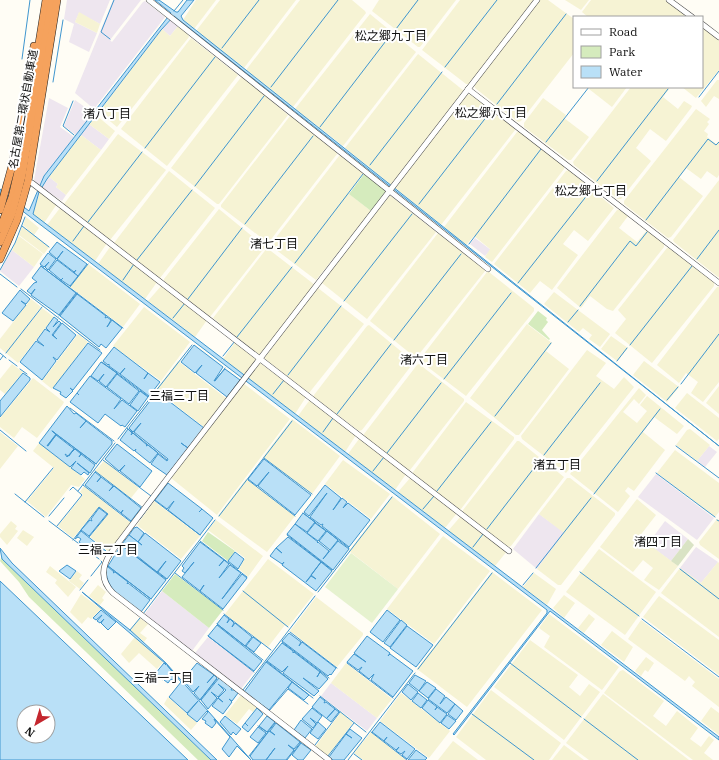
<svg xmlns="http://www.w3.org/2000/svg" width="719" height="760" viewBox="0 0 719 760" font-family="'IBM Plex Serif','Noto Sans JP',serif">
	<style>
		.industrial { fill: #eee6ef }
		.farmland { fill: #f6f3d4 }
		.green { fill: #d5ebbd }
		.cemetery { fill: #d9e3c4 }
		.pitch { fill: #e6f2cf }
		.water { fill: #b9e0f7; stroke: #3f96cf; fill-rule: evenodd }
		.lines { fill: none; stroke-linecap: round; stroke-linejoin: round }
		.stream { stroke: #3f96cf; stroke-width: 1 }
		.minor-casing { stroke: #444; stroke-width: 6 }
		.highway-casing { stroke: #222; stroke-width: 8 }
		.minor { stroke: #fff; stroke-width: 5 }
		.highway { stroke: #f5a25d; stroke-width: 7 }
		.labels { text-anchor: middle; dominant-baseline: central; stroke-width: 4; stroke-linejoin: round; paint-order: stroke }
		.street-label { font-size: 11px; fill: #111; stroke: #fff }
		.neighbourhood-label { font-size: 12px; fill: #111; stroke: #fff }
	</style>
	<rect width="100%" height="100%" fill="#fffdf5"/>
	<g class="industrial">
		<polygon points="67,0 110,0 100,24 79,13 75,22 97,33 89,52 69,42 74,24 64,19"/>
		<polygon points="113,0 141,0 110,40 112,42 143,2 145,1 165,17 94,109 75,93"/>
		<polygon points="171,20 178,26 170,36 162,29"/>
		<polygon points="49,98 68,108 60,127 74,137 44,176 39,186 34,180"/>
		<polygon points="75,100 93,113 76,135 64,126"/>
		<polygon points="89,124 109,139 101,150 81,135"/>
		<polygon points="49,177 58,184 56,187 66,195 62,201 42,188"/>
		<polygon points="475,238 491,250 485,256 470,244"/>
		<polygon points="12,250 34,267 19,286 0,271"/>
		<polygon points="709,446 717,452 705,467 697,461"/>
		<polygon points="656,474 714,518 697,540 638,497"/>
		<polygon points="539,514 565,533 537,569 513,549"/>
		<polygon points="665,521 688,539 671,561 648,544"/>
		<polygon points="696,547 718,562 701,583 680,568"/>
		<polygon points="162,591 209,628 192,651 144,615"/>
		<polygon points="208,637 254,672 241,689 195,653"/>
		<polygon points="331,683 377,718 367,731 321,696"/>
	</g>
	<g class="farmland">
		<polygon points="196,0 216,0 194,29 183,20"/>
		<polygon points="220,0 296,0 244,68 196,31"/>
		<polygon points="300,0 352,0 365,11 366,13 293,107 246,70"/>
		<polygon points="379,0 456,0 420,47 418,47 372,11"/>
		<polygon points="460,0 534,0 469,84 466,84 422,50"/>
		<polygon points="539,0 548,0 574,19 574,53 521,121 518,122 475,88 474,83"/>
		<polygon points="565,0 589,0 581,10"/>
		<polygon points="591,0 665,0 689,17 588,17 582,12"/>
		<polygon points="79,12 100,24 97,33 75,22"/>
		<polygon points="370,14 416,52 343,146 295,109"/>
		<polygon points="178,26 188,34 189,37 117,127 99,112 162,29 170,36"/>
		<polygon points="702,27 719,39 719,70 696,98 682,87 702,87"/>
		<polygon points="191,38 238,75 167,166 121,129"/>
		<polygon points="418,54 464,91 391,185 345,148"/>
		<polygon points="242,76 288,115 219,204 217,204 171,168"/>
		<polygon points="717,80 719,80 719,99 714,96 706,107 701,101"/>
		<polygon points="591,87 627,87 612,107 589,89"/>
		<polygon points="631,87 666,87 669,89 663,97 678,109 684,101 692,106 691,108 666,141 650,129 636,148 651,161 621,199 618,199 574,165 573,162"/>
		<polygon points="471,94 514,127 515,130 441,225 395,188 466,95"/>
		<polygon points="543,98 566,115 564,118 589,137 571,160 568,160 524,127 524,123"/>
		<polygon points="696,109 710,119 707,122 709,124 704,131 708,134 707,137 716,144 719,141 719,175 717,178 707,171 701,179 686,168 679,177 703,196 671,237 668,238 624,204 624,201"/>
		<polygon points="96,115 115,131 109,139 89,124"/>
		<polygon points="290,116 292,116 336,152 337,154 269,242 267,242 221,207 221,205"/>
		<polygon points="520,131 564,166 564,169 492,262 485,257 490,249 474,236 466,245 444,227 517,132"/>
		<polygon points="118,134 166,170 110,240 64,204"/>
		<polygon points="81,135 101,150 66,195 56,187 58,184 49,177"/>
		<polygon points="341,155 364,173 348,193 371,211 316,280 271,246 271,244 339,156"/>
		<polygon points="569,170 614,208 588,241 574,230 563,244 578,255 552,290 540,281 530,293 494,264 566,171"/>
		<polygon points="169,171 215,208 160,278 114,243"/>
		<polygon points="719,180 719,277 718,277 674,242 673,240"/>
		<polygon points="40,191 57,204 44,223 33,214"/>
		<polygon points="389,196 391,196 436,232 367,319 322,283"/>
		<polygon points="60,208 107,243 95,261 47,225"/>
		<polygon points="219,209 265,247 210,317 164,281 164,279"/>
		<polygon points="617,210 620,210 628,216 619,228 637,242 647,230 664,243 664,247 613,311 607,309 590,296 581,308 557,288"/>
		<polygon points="26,217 39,228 34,235 23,225"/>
		<polygon points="22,226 49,247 44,254 19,235"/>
		<polygon points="438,233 485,269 485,271 416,358 370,321"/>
		<polygon points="19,236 43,254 34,267 12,250"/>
		<polygon points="110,247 112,247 157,282 145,299 98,264"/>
		<polygon points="267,248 315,285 262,354 258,354 213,318"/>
		<polygon points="667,248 669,248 714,282 714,286 652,363 615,333 626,319 618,310"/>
		<polygon points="88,264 140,304 123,327 70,287"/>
		<polygon points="487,272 489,272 534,308 534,311 466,396 421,362 420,359"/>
		<polygon points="162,285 207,320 195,337 148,301"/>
		<polygon points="717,287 719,287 719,382 703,402 691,393 698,382 686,373 679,383 657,365"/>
		<polygon points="318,288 364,324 309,393 265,359 265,357"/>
		<polygon points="554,292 610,334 600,347 589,339 592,335 583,328 579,332 544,304"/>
		<polygon points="31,299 41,307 6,353 0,348 0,339"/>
		<polygon points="144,307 190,342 161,381 113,346"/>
		<polygon points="42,308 54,317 18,363 6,353"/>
		<polygon points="527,324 552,343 546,351 569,369 519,435 516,435 470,398"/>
		<polygon points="369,325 414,362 362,430 359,431 314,397 314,395 367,326"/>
		<polygon points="78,334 88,342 52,389 42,381"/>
		<polygon points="611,336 628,348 617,361 601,349"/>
		<polygon points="235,342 256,357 256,360 244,375 223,359"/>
		<polygon points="587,350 606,363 596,376 614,389 624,377 634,387 566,473 522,439 521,436"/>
		<polygon points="178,361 227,399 204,427 156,390"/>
		<polygon points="644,361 679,387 667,402 633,375"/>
		<polygon points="260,363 306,397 295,414 248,378"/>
		<polygon points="12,364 23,372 5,394 0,390 0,379"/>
		<polygon points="419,364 464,399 464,401 410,470 408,470 364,436 364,434 417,365"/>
		<polygon points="33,378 64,402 63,404 37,438 22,427 14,438 0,427 0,418"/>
		<polygon points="243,383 290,419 217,515 171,478"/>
		<polygon points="719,386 719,414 706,403"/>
		<polygon points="639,388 646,395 639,404 634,399 623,412 637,423 647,411 640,405 647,396 684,426 677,434 654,417 643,432 665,450 634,491 628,487 625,491 630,496 618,512 570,474"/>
		<polygon points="687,393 719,418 719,439 717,441 675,408"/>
		<polygon points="311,400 356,435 345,452 298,416 309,401"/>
		<polygon points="466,402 514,437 514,439 461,509 459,509 413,474 413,472"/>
		<polygon points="292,419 340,456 312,494 263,457"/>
		<polygon points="690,429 710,445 697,461 676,445 687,430"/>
		<polygon points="0,432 18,446 0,469"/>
		<polygon points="359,439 361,439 406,474 395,490 348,454"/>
		<polygon points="517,441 519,441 564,477 511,546 508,547 463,513 463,510"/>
		<polygon points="39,443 85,479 79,487 71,485 46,517 27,501 54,468 33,451"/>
		<polygon points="675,450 719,483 719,512 715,517 657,473"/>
		<polygon points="343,460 390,494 371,519 325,484"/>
		<polygon points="104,461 139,488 131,498 95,471"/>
		<polygon points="411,477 457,513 445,528 398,492"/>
		<polygon points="567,478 570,478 615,513 615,515 561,585 558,585 537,569 564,533 539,514"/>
		<polygon points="246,479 295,516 267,552 218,516"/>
		<polygon points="84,486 131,523 109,552 90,537 108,514 99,507 73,538 58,526 83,495 80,492"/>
		<polygon points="392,496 440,534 398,589 349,551"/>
		<polygon points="637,499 656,515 639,537 678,566 659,590 644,580 653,568 643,560 633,572 600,547"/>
		<polygon points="154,501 200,536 181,559 137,525"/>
		<polygon points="461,516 507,551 495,566 448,531"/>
		<polygon points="717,519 719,520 719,559 700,545 699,542"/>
		<polygon points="216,520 263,556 248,577 239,569 245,558 208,530"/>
		<polygon points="11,521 17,526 15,529 18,531 7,545 0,537 0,534"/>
		<polygon points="23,530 34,537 27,546 17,538"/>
		<polygon points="443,536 490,571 434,644 387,609"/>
		<polygon points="599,549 656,592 625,635 566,592"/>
		<polygon points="268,559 314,594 288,627 285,625 268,647 225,614"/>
		<polygon points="718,562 719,563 719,637 661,593 680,568 701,583"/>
		<polygon points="50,566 76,587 68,597 55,583 57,580 46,572"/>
		<polygon points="77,571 82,575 79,579 84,583 80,589 69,581"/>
		<polygon points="492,572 542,610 467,707 417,669"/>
		<polygon points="534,573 556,589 547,605 523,587"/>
		<polygon points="98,585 106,592 102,598 104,600 100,605 89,596"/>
		<polygon points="81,594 101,609 91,619 88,617 82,624 70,612"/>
		<polygon points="564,595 575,603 564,618 553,608"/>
		<polygon points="659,596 719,640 719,675 643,617"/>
		<polygon points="316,597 363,633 363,635 337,667 290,631"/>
		<polygon points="549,614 619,667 602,690 544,647 550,636 539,628"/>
		<polygon points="589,614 595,619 584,633 578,628"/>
		<polygon points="140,618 148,624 140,633 147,638 144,642 130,630"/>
		<polygon points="641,620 719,679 719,707 692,686 695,682 689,676 685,681 628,639"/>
		<polygon points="612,631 633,647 624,662 601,645"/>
		<polygon points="135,637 163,662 157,669 139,653 129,663 121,654"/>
		<polygon points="530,640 578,675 569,687 580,696 589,684 600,692 564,740 494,687"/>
		<polygon points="646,657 654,663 648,672 645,670 641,676 635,671"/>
		<polygon points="346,663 392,699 377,718 331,683"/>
		<polygon points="623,670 664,701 653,716 666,726 677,711 698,728 690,739 701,747 709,736 714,740 704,753 713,760 693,760 604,693 620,671"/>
		<polygon points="491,690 561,743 549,760 486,760 456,737"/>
		<polygon points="401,693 450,731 429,758 380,721"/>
		<polygon points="603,694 689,760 589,760 566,743"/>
		<polygon points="241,695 257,707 253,712 249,709 237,724 225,715"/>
		<polygon points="168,697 197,723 191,730 164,704"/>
		<polygon points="711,707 719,713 719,735 701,721"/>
		<polygon points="341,712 353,723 327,757 315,747"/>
		<polygon points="371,732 406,760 363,760 354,753"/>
		<polygon points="453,741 478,760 438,760"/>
		<polygon points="564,745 584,760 552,760"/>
	</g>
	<g class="green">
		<polygon points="364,174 385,190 385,193 371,211 349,194"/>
		<polygon points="538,311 547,318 546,320 548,322 542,330 550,339 549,340 528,324"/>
		<polygon points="208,532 235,551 228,561 202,541"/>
		<polygon points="2,555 2,559 211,760 198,760 29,597 19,582 0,561"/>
		<polygon points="175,574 223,610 209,628 162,591"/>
	</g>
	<polygon class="cemetery" points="688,539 694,545 678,566 671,561"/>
	<polygon class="pitch" points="351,553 398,589 372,623 325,587"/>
	<g class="water">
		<polygon points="155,0 159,0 176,12 178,12 187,0 194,0 181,16 183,20 719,446 174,16 161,30 47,179 39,192 33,214 719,737 719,740 550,611 454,735 453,734 547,613 547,610 8,200 0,198 0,189 29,211 44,176 171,13"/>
		<polygon points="57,242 87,264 78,276 74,273 76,270 74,272 57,259 63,251 57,259 49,252"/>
		<polygon points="48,253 56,259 48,270 45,267 49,262 44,267 40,264"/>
		<polygon points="57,260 78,276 70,286 61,280 63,278 61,280 49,270"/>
		<polygon points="41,266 76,293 59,315 31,295 35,289 31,294 27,291 34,283 37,282 32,278"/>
		<polygon points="20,290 30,299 26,304 21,301 26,305 13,321 2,313"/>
		<polygon points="77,294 106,316 105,318 107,317 111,320 107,327 112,320 122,328 106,348 101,344 99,347 60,316"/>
		<polygon points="54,317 58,320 53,327 59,321 61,323 52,335 57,339 53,335 62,323 76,335 57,360 53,357 56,361 42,380 20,362 36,341 44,346 37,340 45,329 50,332 46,328"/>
		<polygon points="88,343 102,353 73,390 70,388 73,391 66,398 60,394 61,392 53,388"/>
		<polygon points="194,345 223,367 214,381 225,369 240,380 227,397 196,373 202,365 195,373 181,362"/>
		<polygon points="114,347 148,373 144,379 148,373 160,382 149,396 120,374 125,368 120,374 109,366 109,364 108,365 103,361"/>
		<polygon points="101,362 117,373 106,387 99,381 104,374 98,381 91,376"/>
		<polygon points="23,373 30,378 30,380 0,417 0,401"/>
		<polygon points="117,374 139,391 129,404 107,387"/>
		<polygon points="90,376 121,399 114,409 122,400 137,411 125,427 122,425 121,426 105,414 98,423 70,402 77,393 79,395 77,393"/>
		<polygon points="140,391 148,397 138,411 130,405"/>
		<polygon points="157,392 204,428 188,448 181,443 188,448 167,475 151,464 158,454 167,461 168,459 134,432 141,423 133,432 129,428"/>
		<polygon points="67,406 74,414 76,413 86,421 80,428 86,421 112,441 112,444 96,464 52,431 56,434 47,446 56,435 74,449 68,456 65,454 67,457 75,449 81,454 79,457 81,454 95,465 90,473 77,463 89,473 88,475 84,472 81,475 71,468 76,461 70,467 39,443"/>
		<polygon points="128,429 132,433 131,435 133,433 147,445 146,446 148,445 158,453 150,463 135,451 136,449 134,451 120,440"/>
		<polygon points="117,444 152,471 140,487 120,471 125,465 119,471 105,459"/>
		<polygon points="264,459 311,495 295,515 258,486 269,472 257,486 248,479"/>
		<polygon points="95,472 101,477 97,482 101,477 113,486 109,491 114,486 141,508 131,521 121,513 123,510 121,513 85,485"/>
		<polygon points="168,483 202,509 199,512 202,509 213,518 200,535 168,510 174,501 167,509 155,500"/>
		<polygon points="325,485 341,498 333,510 342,498 347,502 343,508 348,503 370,520 349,547 322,526 323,524 321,525 310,517 327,493 309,516 304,512"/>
		<polygon points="99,508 107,514 89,536 81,530 90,520 92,521 91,519"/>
		<polygon points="303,513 315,522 307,532 295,524"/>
		<polygon points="315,523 326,531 318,541 307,533"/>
		<polygon points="295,524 318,542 317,543 318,542 329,551 323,559 338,541 349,549 333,570 287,534"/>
		<polygon points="137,527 144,533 138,542 129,535 134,528"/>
		<polygon points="81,531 106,551 103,555 98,551 95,555 79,542 81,539 78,537 75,539"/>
		<polygon points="327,531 338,540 330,550 319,541"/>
		<polygon points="145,533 181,561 167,579 158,572 166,561 157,572 122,544 129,535 142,545 138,542"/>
		<polygon points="288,537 321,562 306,582 311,576 316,579 311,575 321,562 332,571 316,591 282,565 284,562 282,564 270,556 276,548 282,553 276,548"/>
		<polygon points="200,542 224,560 219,566 224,560 229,564 219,578 230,565 241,573 222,599 242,574 247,578 223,609 200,591 204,585 200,591 182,577 194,562 185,573 182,571 184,568 182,566"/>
		<polygon points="121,545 166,580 151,599 108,566"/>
		<polygon points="0,548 12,563 217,760 211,760 2,559"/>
		<polygon points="235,552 244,559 238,569 228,561"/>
		<polygon points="67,565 76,571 70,579 59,571"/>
		<path d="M 107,566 L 114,572 L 113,573 L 115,572 L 128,582 L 127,584 L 128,583 L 150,600 L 141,612 C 126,601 102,588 107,566 Z"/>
		<path d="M 0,581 L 188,760 L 0,760 ZM 24,712 L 48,712 L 48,736 L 24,736 Z"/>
		<polygon points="82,592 130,630 166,663 251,760 237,746 229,757 222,749 230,737 214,719 216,723 212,728 205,723 206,721 202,719 208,712 207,711 197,722 187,714 198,701 187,713 169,697 181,682 167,665 178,679 175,682 171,679 168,683 164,680 167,676 163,680 155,674 164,663 166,665 166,664"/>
		<polygon points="101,610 116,622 108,630 101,623 104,619 100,623 97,621 102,615 96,620 93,618"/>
		<polygon points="387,610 400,620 383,642 370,632"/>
		<polygon points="224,615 229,619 227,623 230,619 234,623 232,627 235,623 252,637 245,646 217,624"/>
		<polygon points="401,620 407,625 390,647 384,643"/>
		<polygon points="217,625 262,661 254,671 208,636"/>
		<polygon points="407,626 433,645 416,667 390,648"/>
		<polygon points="289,633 301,642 299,646 302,642 336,668 331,675 330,674 328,676 282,641"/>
		<polygon points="367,636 390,653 388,656 390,654 413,671 393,697 371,680 374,674 369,679 359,671 362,667 358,670 347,662 354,654 366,662 354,653"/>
		<polygon points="253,637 261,643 254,652 246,646"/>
		<polygon points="282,643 293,651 293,653 294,652 320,672 317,677 320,672 328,679 319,689 303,678 319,691 314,696 283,673 288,666 282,672 267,661"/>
		<polygon points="266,662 292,682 269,710 244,692"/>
		<polygon points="197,663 214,675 207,683 214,675 217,678 200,700 194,693 199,686 193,692 183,680"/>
		<polygon points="415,675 426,681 419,691 409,683"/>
		<polygon points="219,678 232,688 231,690 234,690 238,693 232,701 229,699 232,702 223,714 212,706 218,698 223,702 218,698 226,690 218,684 224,690 218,697 211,692 217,698 208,709 201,700"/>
		<polygon points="292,682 309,695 304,700 288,688"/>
		<polygon points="427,682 436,688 428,698 419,691"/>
		<polygon points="408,684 418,692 411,700 402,692"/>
		<polygon points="436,689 445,696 440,704 446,697 455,704 447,713 428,699"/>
		<polygon points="418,693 427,700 421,708 412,701"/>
		<polygon points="320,697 325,701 324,703 326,702 335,709 327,718 335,709 339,712 331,722 312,707"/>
		<polygon points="428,700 437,707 435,710 437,707 447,714 440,723 422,708"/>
		<polygon points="455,704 463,711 456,720 448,714"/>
		<polygon points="257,708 263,714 248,732 242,727 245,723 248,726 245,723"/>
		<polygon points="312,708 322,716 317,723 310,718 316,724 313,728 302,719"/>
		<polygon points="447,715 456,721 449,729 441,723"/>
		<polygon points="225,716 241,729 236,735 233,732 231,735 220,722"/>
		<polygon points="267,716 275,722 267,732 259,726"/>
		<polygon points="301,720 312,729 305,738 294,730"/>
		<polygon points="318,722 326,729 318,739 310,733"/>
		<polygon points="380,722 415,749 407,759 402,755 405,751 401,754 396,751 399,747 396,750 384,741 387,737 384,741 372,732"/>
		<polygon points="276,723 300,742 294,749 288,745 294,750 286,760 266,760 275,748 266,760 253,760 250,756 269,731 275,735 270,731"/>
		<polygon points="258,727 266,733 258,743 250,737"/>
		<polygon points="350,729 362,738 344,760 333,760 329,757 346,734 352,738 346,734"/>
		<polygon points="301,743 311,750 303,760 298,760 292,755"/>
		<polygon points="416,750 427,758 425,760 408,760"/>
	</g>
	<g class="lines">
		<g class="stream">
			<polyline points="174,11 183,0"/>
			<polyline points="396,29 418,0"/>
			<polyline points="110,39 101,32 114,0"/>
			<polyline points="222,48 259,0"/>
			<polyline points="22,59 30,0"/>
			<polyline points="445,67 497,0"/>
			<polyline points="53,82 63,20"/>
			<polyline points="271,87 338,0"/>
			<polyline points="699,97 719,71"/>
			<polyline points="73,101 63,126 74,135"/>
			<polyline points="497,104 566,14"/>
			<polyline points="320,127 392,33"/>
			<polyline points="546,142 589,87"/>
			<polyline points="145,148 215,57"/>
			<polyline points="370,165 442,72"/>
			<polyline points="597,181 668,89"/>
			<polyline points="195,186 264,96"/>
			<polyline points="419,204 491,111"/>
			<polyline points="646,220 708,139 716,145 719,142"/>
			<polyline points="88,222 142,152"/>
			<polyline points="245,224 313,136"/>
			<polyline points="22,226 49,247"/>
			<polyline points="73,241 84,226"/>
			<polyline points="469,244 541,149"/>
			<polyline points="697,259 719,230"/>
			<polyline points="137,260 192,190"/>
			<polyline points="295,263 363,174"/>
			<polyline points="41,266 123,328"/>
			<polyline points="0,270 15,243 25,217"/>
			<polyline points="0,274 17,287"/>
			<polyline points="123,280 134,264"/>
			<polyline points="518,283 592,189"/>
			<polyline points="70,287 88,264"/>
			<polyline points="21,289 100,350"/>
			<polyline points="188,299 242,228"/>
			<polyline points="344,301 412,214"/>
			<polyline points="580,306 630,241 636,246 647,232"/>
			<polyline points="59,316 77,293"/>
			<polyline points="173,318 185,303"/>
			<polyline points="568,322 578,310"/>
			<polyline points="237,337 292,267"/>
			<polyline points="394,340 461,254"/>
			<polyline points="630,345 692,266"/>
			<polyline points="0,353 6,358"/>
			<polyline points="6,353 42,307"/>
			<polyline points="223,356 235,341"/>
			<polyline points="0,360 3,356"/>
			<polyline points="9,360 17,366"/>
			<polyline points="617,361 627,348"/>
			<polyline points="102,362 149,397"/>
			<polyline points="20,369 27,374"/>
			<polyline points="288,375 341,306"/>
			<polyline points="444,379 511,293"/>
			<polyline points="215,381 225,368"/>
			<polyline points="681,384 719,334"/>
			<polyline points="273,394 284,380"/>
			<polyline points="667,400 678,387"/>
			<polyline points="70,408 114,441"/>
			<polyline points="337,414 391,344"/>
			<polyline points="495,416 551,343"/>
			<polyline points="127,428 167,460"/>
			<polyline points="0,430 26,451"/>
			<polyline points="52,431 96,464"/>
			<polyline points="323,432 333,418"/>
			<polyline points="118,439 192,345"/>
			<polyline points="48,446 56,435"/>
			<polyline points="676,446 719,478"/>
			<polyline points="387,453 441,383"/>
			<polyline points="544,455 600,383"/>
			<polyline points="69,456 74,449"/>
			<polyline points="264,458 312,494"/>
			<polyline points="103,460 151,496"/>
			<polyline points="95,471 143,508"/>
			<polyline points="373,471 384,457"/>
			<polyline points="656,473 715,517"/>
			<polyline points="248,480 295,516"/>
			<polyline points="83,485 131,522"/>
			<polyline points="78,491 115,443"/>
			<polyline points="437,491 491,422"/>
			<polyline points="15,494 44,517"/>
			<polyline points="594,494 660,409"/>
			<polyline points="25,502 53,468"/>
			<polyline points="423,509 434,496"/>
			<polyline points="303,513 349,548"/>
			<polyline points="49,516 64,498"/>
			<polyline points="219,516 292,421"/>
			<polyline points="140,519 154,500 200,535"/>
			<polyline points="717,520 719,521"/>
			<polyline points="49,521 99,559"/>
			<polyline points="57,526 82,495 73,487 70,490"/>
			<polyline points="487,529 541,459"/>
			<polyline points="287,535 332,570"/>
			<polyline points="73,540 99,507 108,514 89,537"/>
			<polyline points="200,541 247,577"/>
			<polyline points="121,545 166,579"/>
			<polyline points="473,547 483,534"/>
			<polyline points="108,566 151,599"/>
			<polyline points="536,568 591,498"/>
			<polyline points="680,569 719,599"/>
			<polyline points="580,572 639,616"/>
			<polyline points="175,573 223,610"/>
			<polyline points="91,576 102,562 101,561"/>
			<polyline points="523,585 533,573"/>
			<polyline points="80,590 88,580"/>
			<polyline points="243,591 288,627"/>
			<polyline points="318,592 392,497"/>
			<polyline points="143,614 215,520"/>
			<polyline points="224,614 271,650"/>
			<polyline points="642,619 719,677"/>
			<polyline points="217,624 263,660"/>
			<polyline points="130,630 140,618"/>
			<polyline points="290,632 337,668"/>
			<polyline points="208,636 254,672"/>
			<polyline points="282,642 329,678"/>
			<polyline points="266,661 313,698"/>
			<polyline points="347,663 393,698"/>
			<polyline points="510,663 581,717"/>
			<polyline points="418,669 492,573"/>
			<polyline points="243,690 315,596"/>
			<polyline points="320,696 366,732"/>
			<polyline points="200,700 217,679"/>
			<polyline points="269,711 288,689 308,704"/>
			<polyline points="472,714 534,760"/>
			<polyline points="584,719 638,760"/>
			<polyline points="258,726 267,732"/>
			<polyline points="371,732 407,760"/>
			<polyline points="315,745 340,712"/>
			<polyline points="354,754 362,760"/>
			<polyline points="249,756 275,723"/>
			<polyline points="328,756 354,723"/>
			<polyline points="287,760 301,742"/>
			<polyline points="348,760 415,673"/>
		</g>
		<defs>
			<g id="minor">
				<polyline points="149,0 488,269"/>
				<polyline points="669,0 692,17"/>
				<polyline points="702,24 719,37"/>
				<polyline points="468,89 719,283"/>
				<polyline points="32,183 509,551"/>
				<path d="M 329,760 L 113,593 C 101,581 101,568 110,554 L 167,479 L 537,0"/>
			</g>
			<g id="highway">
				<polyline points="0,210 12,166 34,46"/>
				<polyline points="0,229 12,197 19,167 46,0"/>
				<polyline points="0,242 12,214 22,176 52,0"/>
				<polyline points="0,259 17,220 28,181 57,0"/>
			</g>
		</defs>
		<use href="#minor" class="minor-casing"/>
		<use href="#highway" class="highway-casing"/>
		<use href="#minor" class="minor"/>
		<use href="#highway" class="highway"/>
	</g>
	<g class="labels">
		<g class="street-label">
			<text transform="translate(23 109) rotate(-80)">名古屋第二環状自動車道</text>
		</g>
		<g class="neighbourhood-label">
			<text x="391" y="35">松之郷九丁目</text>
			<text x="491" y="112">松之郷八丁目</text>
			<text x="107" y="113">渚八丁目</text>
			<text x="591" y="190">松之郷七丁目</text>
			<text x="274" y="243">渚七丁目</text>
			<text x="424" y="359">渚六丁目</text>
			<text x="179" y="395">三福三丁目</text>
			<text x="557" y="464">渚五丁目</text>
			<text x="658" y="541">渚四丁目</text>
			<text x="108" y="549">三福二丁目</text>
			<text x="163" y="677">三福一丁目</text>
		</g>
	</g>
	<rect x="573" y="16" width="130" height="72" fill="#ffffff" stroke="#a0a0a0"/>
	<rect x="581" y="29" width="20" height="6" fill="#ffffff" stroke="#a0a0a0"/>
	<text x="609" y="36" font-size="12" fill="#111111">Road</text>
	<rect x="581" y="46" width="20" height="12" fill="#d5ebbd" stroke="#a0a0a0"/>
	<text x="609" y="56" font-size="12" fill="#111111">Park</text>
	<rect x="581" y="66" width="20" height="12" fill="#b9e0f7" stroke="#a0a0a0"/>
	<text x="609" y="76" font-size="12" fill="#111111">Water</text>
	<g transform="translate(36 724) rotate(218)"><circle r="19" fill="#ffffff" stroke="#a0a0a0"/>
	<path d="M0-3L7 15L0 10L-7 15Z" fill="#c4262e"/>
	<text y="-6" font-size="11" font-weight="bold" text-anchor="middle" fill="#111111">N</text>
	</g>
</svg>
